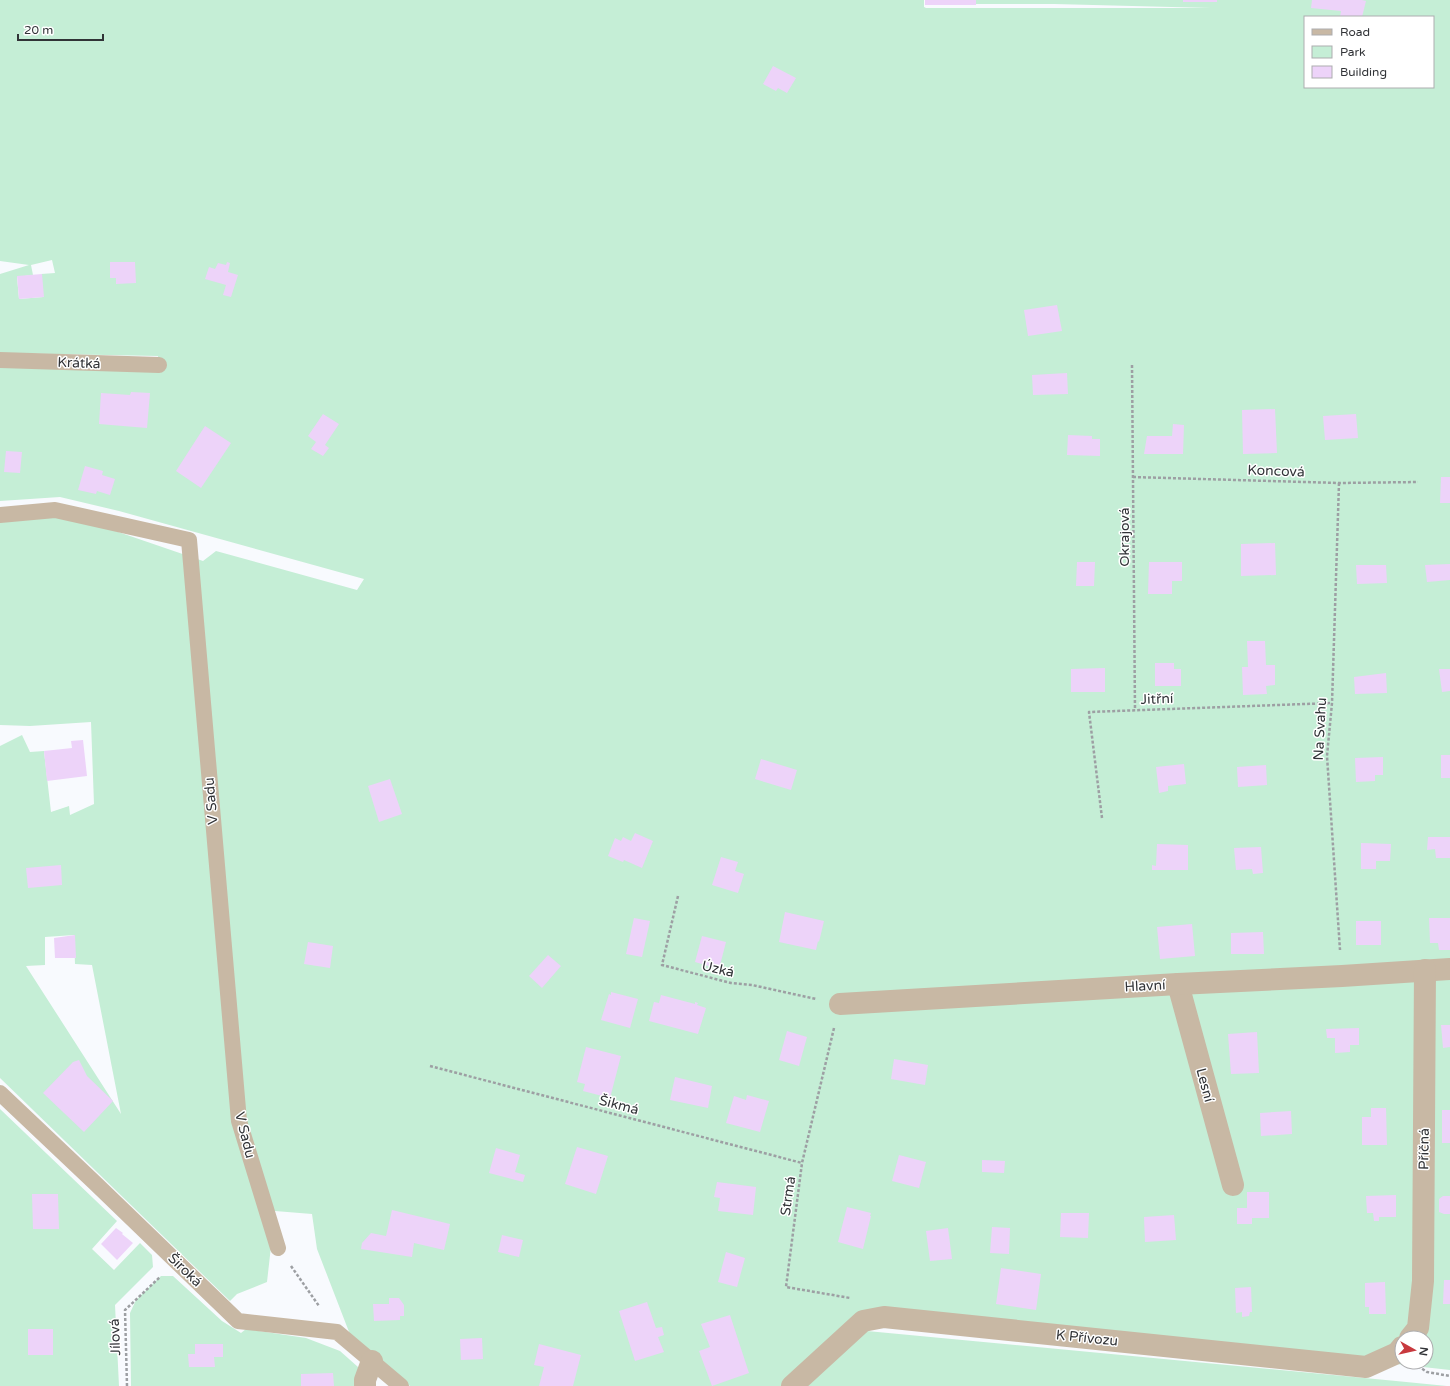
<svg xmlns="http://www.w3.org/2000/svg" width="1450" height="1386" viewBox="0 0 1450 1386" font-family="'Varela Round',sans-serif">
	<style>
		.green { fill: #c5eed6; fill-rule: evenodd }
		.building { fill: #edd3f9 }
		.lines { fill: none; stroke-linecap: round; stroke-linejoin: round }
		.path { stroke: #9d9fa3; stroke-width: 2.5; stroke-dasharray: 3 2; stroke-linecap: butt }
		.service { stroke: #c8b8a4; stroke-width: 16 }
		.minor { stroke: #c8b8a4; stroke-width: 22 }
		.labels { text-anchor: middle; dominant-baseline: central; stroke-width: 3; stroke-linejoin: round; paint-order: stroke }
		.street-label { font-size: 14px; fill: #313337; stroke: #fff }
	</style>
	<rect width="100%" height="100%" fill="#f8fafe"/>
	<g class="green">
		<path d="M 0,0 L 924,0 L 924,7 L 926,8 L 1211,8 L 1054,4 L 976,4 L 976,0 L 1450,0 L 1450,1370 L 1234,1346 L 865,1310 L 782,1386 L 410,1386 L 351,1337 L 317,1249 L 312,1214 L 275,1211 L 267,1282 L 237,1294 L 230,1301 L 0,1078 L 0,746 L 22,735 L 30,752 L 44,751 L 51,812 L 69,806 L 70,815 L 94,804 L 91,722 L 30,726 L 0,725 L 0,517 L 57,511 L 203,561 L 216,551 L 357,590 L 364,579 L 119,511 L 60,497 L 0,501 L 0,365 L 159,368 L 158,356 L 0,353 L 0,274 L 29,265 L 0,261 ZM 1305,17 L 1433,17 L 1433,87 L 1305,87 ZM 52,260 L 55,273 L 41,274 L 43,297 L 19,299 L 17,277 L 33,275 L 31,265 ZM 74,935 L 75,964 L 92,965 L 121,1114 L 26,966 L 45,965 L 45,937 ZM 1402,1338 L 1426,1338 L 1426,1362 L 1402,1362 Z"/>
		<polygon points="0,1109 117,1221 92,1249 114,1270 140,1243 152,1255 153,1267 115,1305 119,1386 0,1386"/>
		<polygon points="161,1276 173,1276 222,1321 241,1333 246,1329 306,1338 340,1351 358,1367 358,1386 131,1386 130,1313 136,1300"/>
		<polygon points="867,1331 1396,1381 1447,1386 807,1386"/>
	</g>
	<g class="building">
		<rect x="925" y="0" width="51" height="5"/>
		<rect x="1183" y="0" width="34" height="2"/>
		<polygon points="1312,0 1362,0 1366,1 1362,17 1340,17 1341,11 1311,8"/>
		<polygon points="773,66 796,78 787,93 778,88 776,91 763,84"/>
		<polygon points="110,262 135,262 136,283 116,284 116,278 110,278"/>
		<polygon points="227,262 230,263 228,272 238,275 231,297 223,295 226,285 205,279 209,267 215,269 218,263 226,265"/>
		<polygon points="42,274 44,297 19,299 17,276"/>
		<polygon points="1057,305 1062,331 1028,336 1024,310"/>
		<polygon points="1067,373 1068,394 1033,395 1032,375"/>
		<polygon points="131,392 150,393 147,428 99,424 101,393 130,395"/>
		<polygon points="1275,409 1277,453 1243,454 1242,410"/>
		<polygon points="323,414 339,424 325,445 329,448 323,456 311,449 316,442 308,436"/>
		<polygon points="1356,414 1358,438 1325,440 1323,416"/>
		<polygon points="1173,424 1184,425 1183,454 1144,454 1147,436 1172,436"/>
		<polygon points="205,426 231,443 201,488 176,471"/>
		<polygon points="1068,435 1092,436 1092,439 1100,439 1100,456 1067,455"/>
		<polygon points="6,451 22,452 20,473 4,472"/>
		<polygon points="85,466 103,471 102,475 115,479 110,495 97,491 96,494 78,490"/>
		<polygon points="1441,477 1450,477 1450,503 1440,503"/>
		<polygon points="1275,543 1276,575 1241,576 1241,544"/>
		<polygon points="1077,562 1095,562 1094,586 1076,586"/>
		<polygon points="1149,562 1182,562 1182,581 1172,581 1172,594 1148,594"/>
		<polygon points="1450,564 1450,580 1427,582 1425,565"/>
		<polygon points="1356,565 1386,565 1387,583 1357,584"/>
		<polygon points="1247,641 1265,641 1266,665 1275,665 1275,685 1266,686 1267,694 1243,695 1242,667 1248,667"/>
		<polygon points="1155,663 1174,663 1174,669 1181,669 1181,686 1155,686"/>
		<polygon points="1105,668 1105,692 1071,692 1071,669"/>
		<polygon points="1439,669 1450,669 1450,691 1442,692"/>
		<polygon points="1386,673 1387,693 1355,694 1354,677"/>
		<polygon points="83,740 87,776 47,781 44,751 72,748 71,741"/>
		<rect x="1441" y="755" width="9" height="23"/>
		<polygon points="1383,757 1383,775 1375,775 1375,781 1356,782 1355,758"/>
		<polygon points="761,759 797,770 791,790 755,779"/>
		<polygon points="1184,764 1186,784 1168,786 1168,791 1159,793 1156,767"/>
		<polygon points="1266,765 1267,785 1238,787 1237,767"/>
		<polygon points="390,779 402,814 379,822 368,786"/>
		<polygon points="635,833 653,841 642,868 624,860 623,862 608,856 615,838 621,841 623,837 631,841"/>
		<polygon points="1428,837 1450,837 1450,858 1436,858 1435,849 1427,850"/>
		<polygon points="1361,843 1391,844 1390,861 1376,861 1376,869 1361,869"/>
		<polygon points="1157,844 1188,845 1188,870 1152,870 1152,865 1156,866"/>
		<polygon points="1261,847 1263,873 1253,874 1252,869 1236,870 1234,848"/>
		<polygon points="721,857 738,862 735,871 744,874 738,893 712,885"/>
		<polygon points="61,865 62,885 28,888 26,868"/>
		<polygon points="785,912 824,921 819,942 818,941 816,950 779,942"/>
		<polygon points="634,918 650,921 642,957 626,954"/>
		<polygon points="1429,918 1450,918 1450,950 1439,950 1438,943 1430,943"/>
		<rect x="1356" y="921" width="25" height="24"/>
		<polygon points="1192,924 1195,956 1160,959 1157,927"/>
		<polygon points="1263,932 1264,954 1231,954 1231,933"/>
		<polygon points="75,935 76,958 55,958 54,938"/>
		<polygon points="702,936 726,942 719,969 695,962"/>
		<polygon points="308,942 333,946 330,968 304,964"/>
		<polygon points="548,955 561,966 542,988 529,976"/>
		<polygon points="611,992 638,999 630,1028 601,1020 609,994 611,995"/>
		<polygon points="661,995 695,1004 695,1002 698,1003 697,1005 706,1008 698,1034 649,1021 654,1002 659,1003"/>
		<polygon points="1441,1025 1450,1025 1450,1047 1443,1048"/>
		<polygon points="1359,1028 1359,1045 1350,1045 1350,1052 1335,1053 1335,1038 1327,1038 1326,1029"/>
		<polygon points="787,1031 807,1037 799,1066 779,1060"/>
		<polygon points="1257,1032 1259,1073 1231,1074 1228,1034"/>
		<polygon points="586,1047 621,1056 610,1098 583,1091 585,1084 577,1082"/>
		<polygon points="894,1059 928,1065 925,1085 891,1079"/>
		<polygon points="79,1060 87,1076 113,1101 84,1132 43,1093 73,1062"/>
		<polygon points="675,1077 712,1086 708,1108 670,1100"/>
		<polygon points="747,1095 769,1101 760,1132 726,1123 734,1096 746,1100"/>
		<polygon points="1371,1108 1386,1108 1387,1145 1362,1145 1362,1117 1371,1117"/>
		<rect x="1442" y="1110" width="8" height="33"/>
		<polygon points="1291,1111 1292,1134 1261,1136 1260,1113"/>
		<polygon points="577,1147 608,1156 596,1194 565,1184"/>
		<polygon points="496,1148 520,1155 515,1172 525,1175 523,1182 489,1173"/>
		<polygon points="899,1155 926,1162 919,1188 892,1181"/>
		<polygon points="982,1160 1005,1161 1004,1173 982,1172"/>
		<polygon points="717,1182 756,1187 753,1215 718,1211 720,1198 714,1197"/>
		<polygon points="1247,1192 1269,1192 1269,1218 1252,1218 1252,1224 1237,1224 1237,1208 1247,1208"/>
		<polygon points="32,1194 58,1194 59,1229 33,1229"/>
		<polygon points="1396,1195 1396,1217 1379,1217 1379,1221 1374,1221 1373,1213 1367,1213 1366,1196"/>
		<polygon points="1443,1196 1450,1196 1450,1214 1444,1214 1439,1212 1439,1199"/>
		<polygon points="847,1207 871,1213 870,1216 871,1216 863,1249 838,1242"/>
		<polygon points="392,1210 450,1224 444,1250 414,1243 412,1257 361,1249 362,1243 371,1233 386,1236"/>
		<polygon points="1061,1213 1089,1213 1088,1238 1060,1237"/>
		<polygon points="1174,1215 1176,1240 1145,1242 1144,1217"/>
		<polygon points="992,1227 1010,1228 1009,1254 990,1253"/>
		<polygon points="116,1228 123,1233 122,1234 133,1243 117,1260 101,1244"/>
		<polygon points="948,1228 952,1259 930,1261 926,1231"/>
		<polygon points="502,1235 523,1240 519,1257 498,1252"/>
		<polygon points="726,1252 745,1258 737,1287 718,1282"/>
		<polygon points="1001,1268 1041,1274 1036,1310 996,1304"/>
		<polygon points="1444,1280 1450,1280 1450,1304 1443,1304"/>
		<polygon points="1385,1282 1386,1314 1369,1314 1369,1307 1365,1307 1365,1283"/>
		<polygon points="1251,1287 1252,1312 1250,1312 1249,1316 1242,1317 1242,1312 1236,1313 1235,1288"/>
		<polygon points="389,1298 399,1298 404,1305 404,1316 400,1316 400,1320 374,1321 373,1304 389,1304"/>
		<polygon points="647,1302 656,1328 662,1327 664,1335 658,1337 664,1352 635,1361 619,1311"/>
		<polygon points="730,1315 749,1373 712,1386 699,1351 710,1347 701,1324"/>
		<rect x="28" y="1329" width="25" height="26"/>
		<polygon points="482,1338 483,1359 461,1360 460,1339"/>
		<polygon points="195,1344 223,1344 223,1357 214,1357 215,1367 189,1367 188,1354 195,1354"/>
		<polygon points="539,1344 581,1355 573,1386 539,1386 544,1367 534,1365"/>
		<polygon points="333,1373 334,1386 301,1386 301,1374"/>
	</g>
	<g class="lines">
		<g class="path">
			<polyline points="1132,365 1135,710"/>
			<polyline points="1133,477 1339,483 1418,482"/>
			<polyline points="1339,483 1332,703 1327,756 1340,950"/>
			<polyline points="1102,818 1089,712 1332,703"/>
			<polyline points="678,896 662,965 731,983 752,985 816,999"/>
			<polyline points="834,1028 802,1163 786,1287 850,1298"/>
			<polyline points="430,1066 802,1163"/>
			<polyline points="291,1266 319,1306"/>
			<polyline points="1418,1366 1427,1372 1450,1376"/>
			<polyline points="127,1386 125,1310 160,1277"/>
		</g>
		<g class="service">
			<polyline points="0,360 159,365"/>
			<polyline points="0,515 55,510 189,540 239,1121 278,1248"/>
			<polyline points="0,1093 95,1183 238,1321 337,1332 401,1386"/>
		</g>
		<g class="minor">
			<polyline points="1178,984 1233,1185"/>
			<polyline points="840,1004 1178,984 1342,976 1450,969"/>
			<polyline points="1410,1338 1418,1328 1423,1281 1425,970"/>
			<polyline points="365,1386 365,1380 372,1361"/>
			<polyline points="792,1386 863,1321 884,1317 1366,1367 1397,1353 1402,1347"/>
		</g>
	</g>
	<g class="labels">
		<g class="street-label">
			<text transform="translate(79 363) rotate(2)">Krátká</text>
			<text transform="translate(1276 471) rotate(2)">Koncová</text>
			<text transform="translate(1124 537) rotate(-90)">Okrajová</text>
			<text transform="translate(1157 699) rotate(-2)">Jitřní</text>
			<text transform="translate(1320 729) rotate(-87)">Na Svahu</text>
			<text transform="translate(211 801) rotate(-95)">V Sadu</text>
			<text transform="translate(718 969) rotate(13)">Úzká</text>
			<text transform="translate(1145 986) rotate(-3)">Hlavní</text>
			<text transform="translate(1205 1085) rotate(75)">Lesní</text>
			<text transform="translate(619 1105) rotate(15)">Šikmá</text>
			<text transform="translate(245 1135) rotate(76)">V Sadu</text>
			<text transform="translate(1424 1149) rotate(-89)">Příčná</text>
			<text transform="translate(788 1196) rotate(-82)">Strmá</text>
			<text transform="translate(185 1270) rotate(44)">Široká</text>
			<text transform="translate(115 1337) rotate(-92)">Jílová</text>
			<text transform="translate(1087 1338) rotate(6)">K Přívozu</text>
		</g>
	</g>
	<rect x="1304" y="16" width="130" height="72" fill="#ffffff" stroke="#adadaf"/>
	<rect x="1312" y="29" width="20" height="6" fill="#c8b8a4" stroke="#adadaf"/>
	<text x="1340" y="36" font-size="12" fill="#313337">Road</text>
	<rect x="1312" y="46" width="20" height="12" fill="#c5eed6" stroke="#adadaf"/>
	<text x="1340" y="56" font-size="12" fill="#313337">Park</text>
	<rect x="1312" y="66" width="20" height="12" fill="#edd3f9" stroke="#adadaf"/>
	<text x="1340" y="76" font-size="12" fill="#313337">Building</text>
	<g transform="translate(1414 1350) rotate(98)"><circle r="19" fill="#ffffff" stroke="#adadaf"/>
	<path d="M0-3L7 15L0 10L-7 15Z" fill="#c8393e"/>
	<text y="-6" font-size="11" font-weight="bold" text-anchor="middle" fill="#313337">N</text>
	</g>
	<path d="M18 34v6h85v-6" fill="none" stroke="#313337" stroke-width="2"/>
	<text x="24" y="34" font-size="12" fill="#313337" stroke="#ffffff" stroke-width="3" paint-order="stroke">20 m</text>
</svg>
